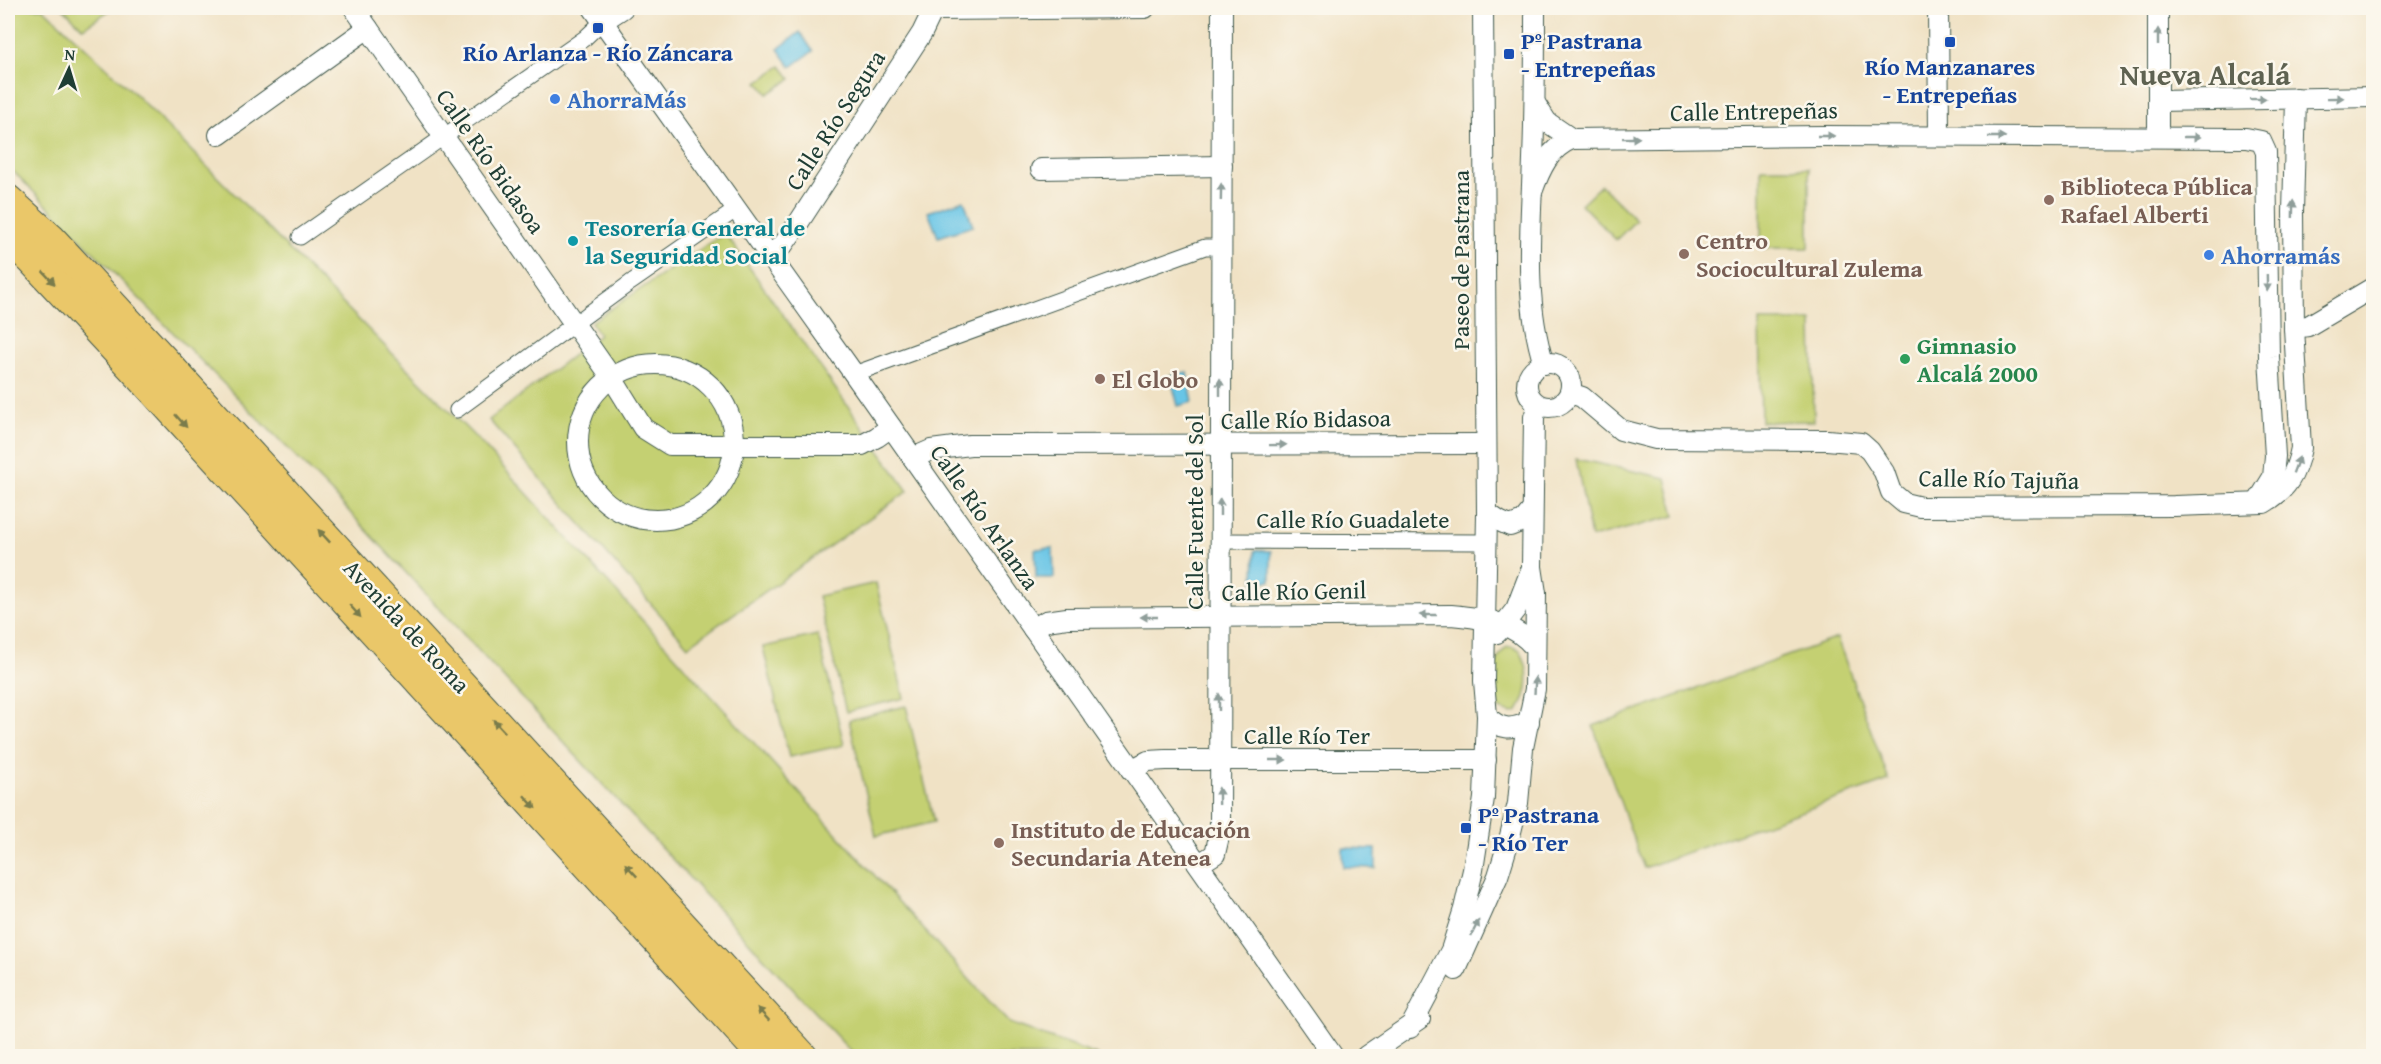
<svg xmlns="http://www.w3.org/2000/svg" width="2381" height="1064" viewBox="0 0 2381 1064" font-family="'Gentium Book Plus',serif">
	<style>
		.green { fill: #c4d072; stroke: #728653; stroke-width: 1.5 }
		.water { fill: #68c5e6; stroke: #44818d; stroke-width: 1.5 }
		.lines { fill: none; stroke-linecap: round; stroke-linejoin: round }
		.pedestrian-casing { stroke: #3e564a; stroke-width: 17 }
		.minor-casing { stroke: #3e564a; stroke-width: 22 }
		.primary-casing { stroke: #3e564a; stroke-width: 32 }
		.pedestrian { stroke: #fff; stroke-width: 15 }
		.minor { stroke: #fff; stroke-width: 20 }
		.primary { stroke: #eac769; stroke-width: 30 }
		.oneway { fill: #8f9e9a }
		.oneway2 { fill: #7a7b4c }
		.transit-dot { fill: #1a4fb4; stroke: #fbf7ec; stroke-width: 2 }
		.shop-dot { fill: #3f7fe0; stroke: #fbf7ec; stroke-width: 2 }
		.education-dot { fill: #8d6e63; stroke: #fbf7ec; stroke-width: 2 }
		.culture-dot { fill: #0f9aa8; stroke: #fbf7ec; stroke-width: 2 }
		.leisure-dot { fill: #2e9e5b; stroke: #fbf7ec; stroke-width: 2 }
		.labels { text-anchor: middle; dominant-baseline: central; stroke-width: 5; stroke-linejoin: round; paint-order: stroke }
		.transit-label { font-size: 24px; font-weight: bold; fill: #164399; stroke: #fbf7ec; text-anchor: start }
		.shop-label { font-size: 24px; font-weight: bold; fill: #366cbe; stroke: #fbf7ec; text-anchor: start }
		.street-label { font-size: 24px; fill: #1f3d34; stroke: #fbf7ec }
		.education-label { font-size: 24px; font-weight: bold; fill: #785e54; stroke: #fbf7ec; text-anchor: start }
		.culture-label { font-size: 24px; font-weight: bold; fill: #0d838f; stroke: #fbf7ec; text-anchor: start }
		.leisure-label { font-size: 24px; font-weight: bold; fill: #27864d; stroke: #fbf7ec; text-anchor: start }
		.district-label { font-size: 30px; font-weight: bold; fill: #5e6251; stroke: #fbf7ec }
	</style>
	<rect width="100%" height="100%" fill="#fbf7ec"/>
	<filter id="ink" filterUnits="userSpaceOnUse"><feTurbulence type="fractalNoise" baseFrequency=".0167" numOctaves="2"/><feDisplacementMap in="SourceGraphic" scale="12" xChannelSelector="R" yChannelSelector="G"/><feConvolveMatrix kernelMatrix="1 2 1 2 8 2 1 2 1" color-interpolation-filters="sRGB"/></filter>
	<filter id="wash" filterUnits="userSpaceOnUse"><feTurbulence type="fractalNoise" baseFrequency=".008" numOctaves="4" result="noise"/><feDisplacementMap in="SourceGraphic" scale="24" xChannelSelector="R" yChannelSelector="G"/><feGaussianBlur stdDeviation="1.35" result="paint"/><feColorMatrix in="noise" values="0 0 0 0 0 0 0 0 0 0 0 0 0 0 0 0 0 1.4 0 .05"/><feComposite in="paint" operator="in"/></filter>
	<g filter="url(#wash)">
		<rect width="100%" height="100%" fill="#f0e2c5"/>
		<g class="green">
			<polygon points="8,8 43,8 132,91 482,444 1009,1023 1099,1056 855,1056 331,492 8,166"/>
			<polygon points="63,8 113,8 83,28"/>
			<polygon points="781,66 791,79 768,94 758,82"/>
			<rect x="1761" y="168" width="48" height="80"/>
			<polygon points="1601,185 1636,220 1616,240 1581,204"/>
			<polygon points="725,233 908,491 688,646 489,420 599,335 591,322"/>
			<polygon points="1759,321 1812,321 1814,421 1761,422"/>
			<polygon points="1576,459 1666,478 1675,516 1591,538"/>
			<polygon points="876,583 904,698 846,712 818,596"/>
			<polygon points="818,635 844,745 789,757 763,647"/>
			<polygon points="1837,638 1889,780 1644,868 1593,726"/>
			<path d="M 1507,647 L 1513,647 L 1520,651 C 1531,669 1530,693 1518,711 L 1512,713 L 1499,709 C 1490,690 1490,661 1507,647 Z"/>
			<polygon points="906,706 934,822 876,836 849,720"/>
		</g>
		<g class="water">
			<polygon points="800,32 813,51 791,67 778,49"/>
			<polygon points="964,200 973,226 938,237 928,212"/>
			<polygon points="1187,372 1193,402 1178,406 1170,375"/>
			<polygon points="1053,548 1054,578 1036,578 1035,549"/>
			<polygon points="1255,550 1271,551 1271,581 1254,582"/>
			<polygon points="1343,848 1376,849 1376,868 1343,867"/>
		</g>
	</g>
	<g filter="url(#ink)">
		<g class="lines">
			<defs>
				<g id="pedestrian">
					<polyline points="300,237 585,38 603,21"/>
					<polyline points="854,374 1205,247 1220,247"/>
					<polyline points="457,410 630,283 737,209"/>
					<polyline points="1219,541 1487,542"/>
				</g>
				<g id="minor">
					<polyline points="354,8 612,378 643,428 670,445 862,445 877,437 891,427"/>
					<polyline points="593,8 854,374 1333,1056"/>
					<path d="M 1535,8 C 1535,58 1535,108 1533,159 C 1531,226 1523,299 1544,364"/>
					<polyline points="1938,8 1939,136"/>
					<polyline points="2158,8 2158,137"/>
					<polyline points="935,10 1145,8"/>
					<polyline points="603,21 623,8"/>
					<polyline points="2158,101 2374,97"/>
					<polyline points="1535,103 1547,122 1572,139"/>
					<polyline points="219,135 368,28"/>
					<polyline points="1041,169 1222,166"/>
					<path d="M 1532,192 C 1540,170 1549,148 1572,139 L 1823,136 L 2246,138 L 2261,141 L 2266,152 L 2269,357 L 2275,456 L 2273,477 L 2257,503"/>
					<polyline points="769,255 783,245 797,225 922,33 934,8"/>
					<polyline points="2294,328 2308,326 2374,287"/>
					<circle cx="1549" cy="385" r="22"/>
					<circle cx="656" cy="442" r="78"/>
					<path d="M 1570,393 L 1582,397 L 1621,430 L 1656,439 L 1827,440 L 1861,443 L 1870,451 L 1884,472 L 1891,492 L 1904,503 L 1921,507 L 2174,506 L 2264,503 C 2287,490 2296,474 2301,448 L 2294,328 L 2293,212 L 2296,98"/>
					<polyline points="913,458 931,450 970,445 1486,444"/>
					<polyline points="1487,513 1499,521 1510,526 1523,521 1532,510"/>
					<path d="M 1033,629 L 1046,621 L 1067,618 L 1451,615 C 1483,618 1513,621 1535,648"/>
					<polyline points="1497,633 1516,609 1531,570"/>
					<path d="M 1487,716 C 1500,730 1511,730 1529,722"/>
					<polyline points="1131,770 1148,761 1166,760 1486,760"/>
					<polyline points="1199,864 1215,854 1220,832 1222,8"/>
					<polyline points="1456,970 1498,876 1509,840 1518,803 1523,748 1535,689 1536,593 1532,567 1534,417 1538,405"/>
					<polyline points="1410,1028 1451,950 1464,909 1473,870 1484,798 1487,716 1484,681 1487,513 1483,8"/>
					<polyline points="1366,1056 1420,1019"/>
				</g>
				<g id="primary">
					<polyline points="8,200 50,238 167,364 802,1056"/>
					<polyline points="8,237 33,261 145,381 763,1056"/>
				</g>
			</defs>
			<use href="#pedestrian" class="pedestrian-casing"/>
			<use href="#minor" class="minor-casing"/>
			<use href="#primary" class="primary-casing"/>
			<use href="#pedestrian" class="pedestrian"/>
			<use href="#minor" class="minor"/>
			<use href="#primary" class="primary"/>
		</g>
		<defs><path id="oneway-solid" d="M-6-.8H1V-3.2L6.5 0L1 3.2V.8H-6Z" transform="scale(1.5)"/></defs>
		<g class="oneway">
			<use href="#oneway-solid" transform="translate(2158 37) rotate(-90)"/>
			<use href="#oneway-solid" transform="translate(2335 98) rotate(-1)"/>
			<use href="#oneway-solid" transform="translate(2258 99) rotate(-1)"/>
			<use href="#oneway-solid" transform="translate(1826 136)"/>
			<use href="#oneway-solid" transform="translate(1997 137)"/>
			<use href="#oneway-solid" transform="translate(2192 137)"/>
			<use href="#oneway-solid" transform="translate(1631 138) rotate(-1)"/>
			<use href="#oneway-solid" transform="translate(1221 192) rotate(-89)"/>
			<use href="#oneway-solid" transform="translate(2293 209) rotate(-89)"/>
			<use href="#oneway-solid" transform="translate(2267 283) rotate(89)"/>
			<use href="#oneway-solid" transform="translate(1220 387) rotate(-90)"/>
			<use href="#oneway-solid" transform="translate(1278 445) rotate(-1)"/>
			<use href="#oneway-solid" transform="translate(2296 465) rotate(-69)"/>
			<use href="#oneway-solid" transform="translate(1220 507) rotate(-90)"/>
			<use href="#oneway-solid" transform="translate(1428 615) rotate(180)"/>
			<use href="#oneway-solid" transform="translate(1149 617) rotate(180)"/>
			<use href="#oneway-solid" transform="translate(1535 685) rotate(-87)"/>
			<use href="#oneway-solid" transform="translate(1219 702) rotate(-90)"/>
			<use href="#oneway-solid" transform="translate(1278 760)"/>
			<use href="#oneway-solid" transform="translate(1219 796) rotate(-91)"/>
			<use href="#oneway-solid" transform="translate(1475 928) rotate(-64)"/>
		</g>
		<g class="oneway2">
			<use href="#oneway-solid" transform="translate(49 278) rotate(47)"/>
			<use href="#oneway-solid" transform="translate(181 421) rotate(48)"/>
			<use href="#oneway-solid" transform="translate(324 536) rotate(-133)"/>
			<use href="#oneway-solid" transform="translate(355 611) rotate(48)"/>
			<use href="#oneway-solid" transform="translate(499 726) rotate(-133)"/>
			<use href="#oneway-solid" transform="translate(530 802) rotate(48)"/>
			<use href="#oneway-solid" transform="translate(631 870) rotate(-133)"/>
			<use href="#oneway-solid" transform="translate(763 1014) rotate(-133)"/>
		</g>
	</g>
	<g class="transit-dot">
		<rect x="592" y="22" width="12" height="12" rx="3"/>
		<rect x="1944" y="36" width="12" height="12" rx="3"/>
		<rect x="1503" y="48" width="12" height="12" rx="3"/>
		<rect x="1460" y="822" width="12" height="12" rx="3"/>
	</g>
	<g class="shop-dot">
		<circle cx="555" cy="99" r="6"/>
		<circle cx="2209" cy="255" r="6"/>
	</g>
	<g class="education-dot">
		<circle cx="2049" cy="200" r="6"/>
		<circle cx="1684" cy="254" r="6"/>
		<circle cx="1100" cy="379" r="6"/>
		<circle cx="999" cy="843" r="6"/>
	</g>
	<circle class="culture-dot" cx="573" cy="241" r="6"/>
	<circle class="leisure-dot" cx="1905" cy="359" r="6"/>
	<g class="labels">
		<g class="transit-label">
			<text x="1521" y="40">Pº Pastrana<tspan x="1521" dy="28">- Entrepeñas</tspan></text>
			<text x="598" y="52" text-anchor="middle">Río Arlanza - Río Záncara</text>
			<text x="1950" y="66" text-anchor="middle">Río Manzanares<tspan x="1950" dy="28">- Entrepeñas</tspan></text>
			<text x="1478" y="814">Pº Pastrana<tspan x="1478" dy="28">- Río Ter</tspan></text>
		</g>
		<g class="shop-label">
			<text x="567" y="99">AhorraMás</text>
			<text x="2221" y="255">Ahorramás</text>
		</g>
		<g class="street-label">
			<text transform="translate(1754 111) rotate(-1)">Calle Entrepeñas</text>
			<text transform="translate(835 120) rotate(-57)">Calle Río Segura</text>
			<text transform="translate(491 161) rotate(55)">Calle Río Bidasoa</text>
			<text transform="translate(1460 260) rotate(-90)">Paseo de Pastrana</text>
			<text transform="translate(1306 419) rotate(-1)">Calle Río Bidasoa</text>
			<text transform="translate(1999 479) rotate(1)">Calle Río Tajuña</text>
			<text transform="translate(1194 512) rotate(-90)">Calle Fuente del Sol</text>
			<text transform="translate(985 517) rotate(55)">Calle Río Arlanza</text>
			<text x="1353" y="519">Calle Río Guadalete</text>
			<text transform="translate(1294 591) rotate(-1)">Calle Río Genil</text>
			<text transform="translate(407 626) rotate(47)">Avenida de Roma</text>
			<text x="1307" y="735">Calle Río Ter</text>
		</g>
		<g class="education-label">
			<text x="2061" y="186">Biblioteca Pública<tspan x="2061" dy="28">Rafael Alberti</tspan></text>
			<text x="1696" y="240">Centro<tspan x="1696" dy="28">Sociocultural Zulema</tspan></text>
			<text x="1112" y="379">El Globo</text>
			<text x="1011" y="829">Instituto de Educación<tspan x="1011" dy="28">Secundaria Atenea</tspan></text>
		</g>
		<g class="culture-label">
			<text x="585" y="227">Tesorería General de<tspan x="585" dy="28">la Seguridad Social</tspan></text>
		</g>
		<g class="leisure-label">
			<text x="1917" y="345">Gimnasio<tspan x="1917" dy="28">Alcalá 2000</tspan></text>
		</g>
		<g class="district-label">
			<text x="2205" y="74">Nueva Alcalá</text>
		</g>
	</g>
	<rect width="2381" height="1064" fill="none" stroke="#fbf7ec" stroke-width="30"/>
	<g transform="translate(69 69) rotate(4)" stroke="#fbf7ec" stroke-width="4.5" paint-order="stroke">
	<path d="M0-4.5L10 22L0 15L-10 22Z" fill="#1f3d34"/>
	<text y="-9" font-size="16" font-weight="bold" text-anchor="middle" fill="#1f3d34">N</text>
	</g>
</svg>
